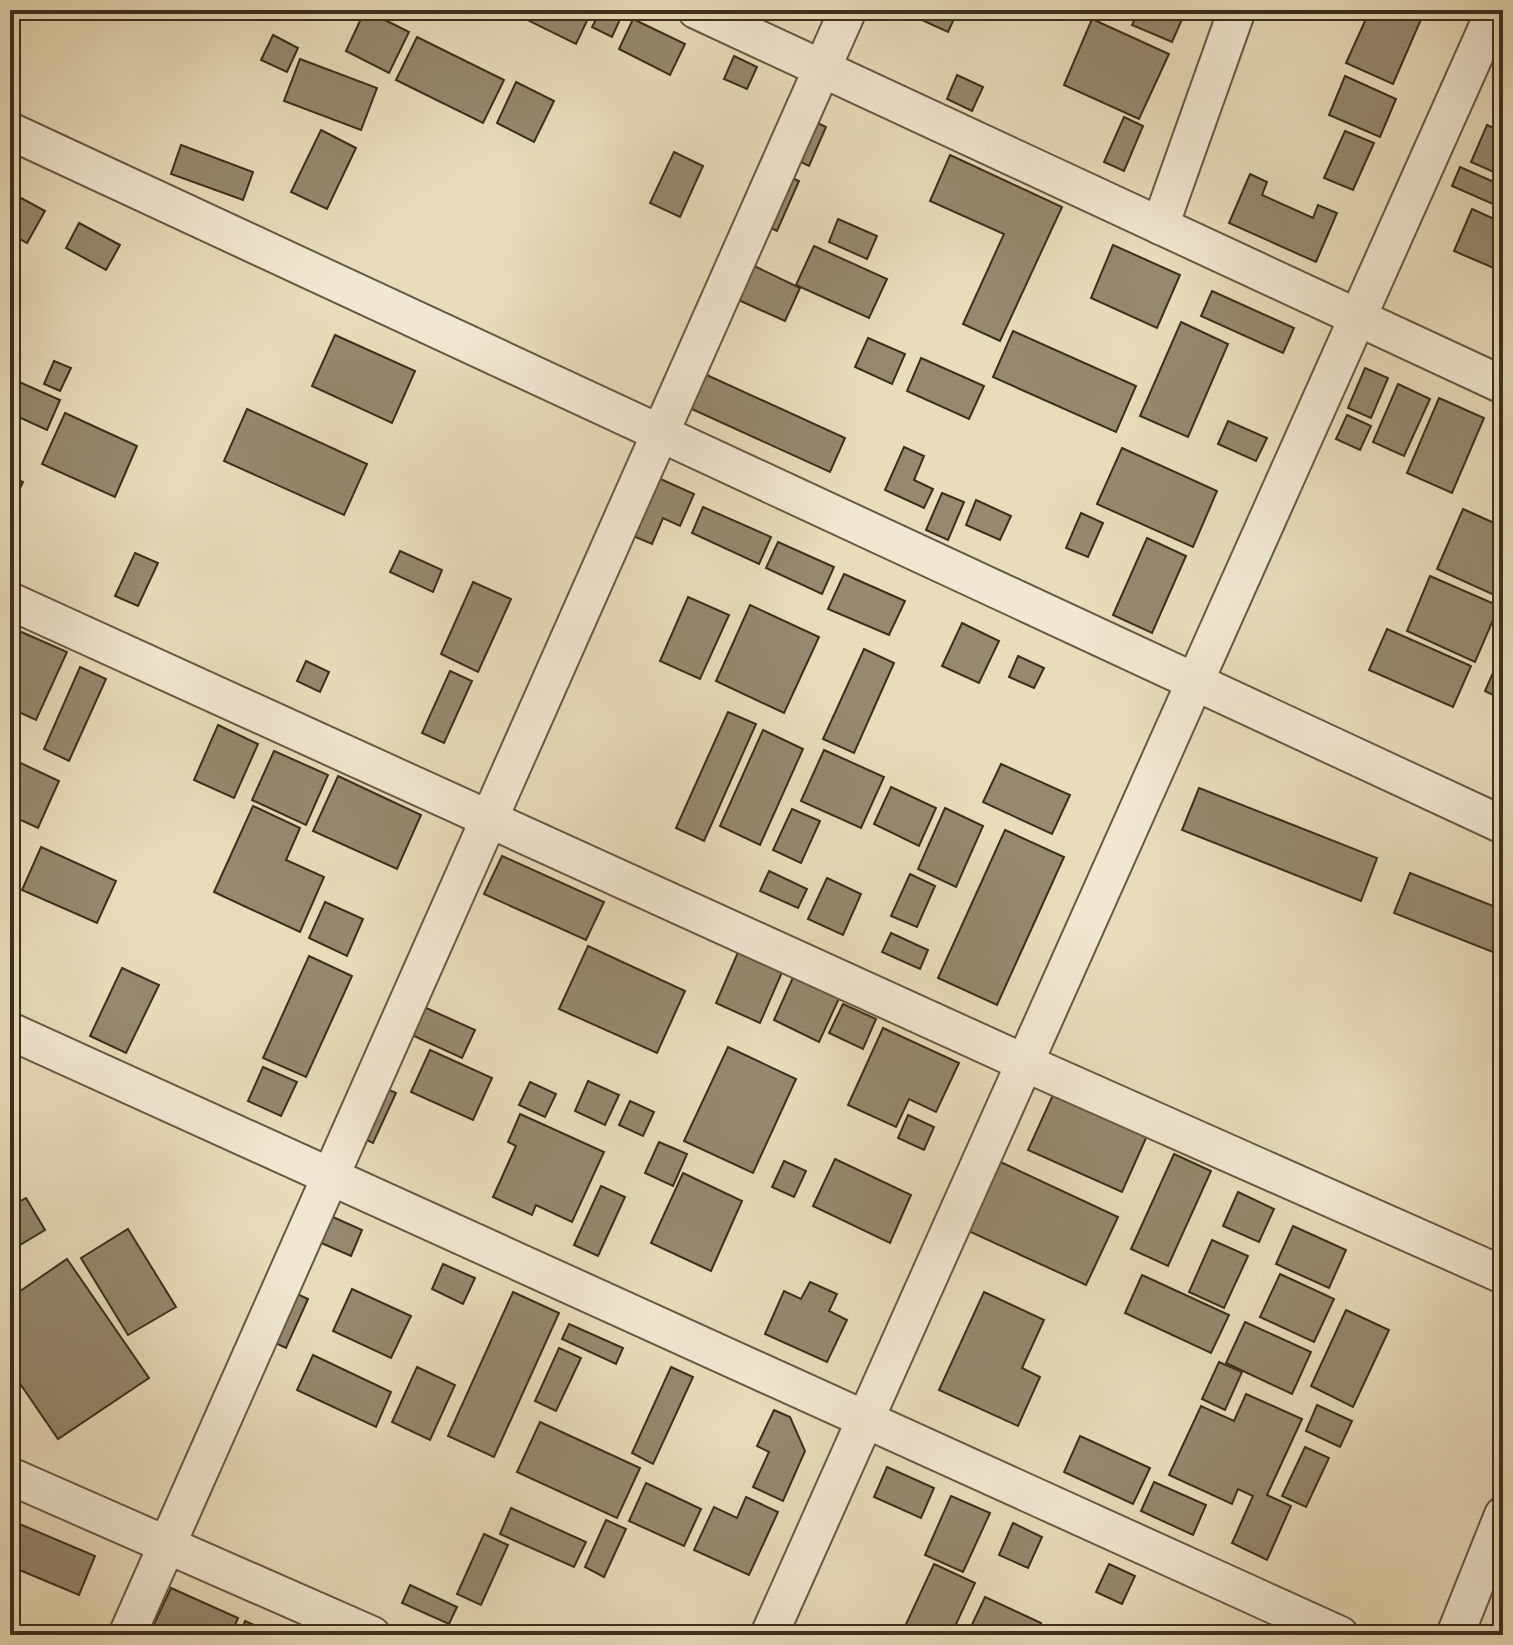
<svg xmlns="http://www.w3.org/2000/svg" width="1513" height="1645" viewBox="0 0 1513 1645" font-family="'IM FELL English',serif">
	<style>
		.building { fill: #95896f; stroke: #3c2f1d; stroke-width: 2 }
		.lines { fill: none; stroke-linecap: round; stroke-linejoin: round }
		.minor-casing { stroke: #675a44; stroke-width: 40 }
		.minor { stroke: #f0e8d2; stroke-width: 36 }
	</style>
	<rect width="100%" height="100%" fill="#e8dcba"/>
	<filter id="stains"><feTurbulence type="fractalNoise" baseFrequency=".0025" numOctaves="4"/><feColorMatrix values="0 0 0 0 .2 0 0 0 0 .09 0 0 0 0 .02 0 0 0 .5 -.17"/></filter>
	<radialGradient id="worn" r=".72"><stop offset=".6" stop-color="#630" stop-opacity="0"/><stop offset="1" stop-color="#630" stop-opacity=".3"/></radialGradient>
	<g class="building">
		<polygon points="365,10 409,32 389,73 346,51"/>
		<polygon points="507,10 592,10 576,44"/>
		<polygon points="601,10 623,13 612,37 592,27"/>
		<polygon points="900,10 958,10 948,32"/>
		<polygon points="1139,10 1168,10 1183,17 1172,42 1132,25"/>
		<polygon points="1370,10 1408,10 1422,17 1393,84 1346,63"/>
		<polygon points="633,19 685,44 670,75 619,49"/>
		<polygon points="1092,19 1169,54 1139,119 1064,85"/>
		<polygon points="273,35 298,48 287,72 261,60"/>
		<polygon points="417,37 504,80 483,123 396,80"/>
		<polygon points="734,56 757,67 747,89 724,79"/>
		<polygon points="300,59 377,88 361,130 284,101"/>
		<polygon points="957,75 983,87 972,111 947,99"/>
		<polygon points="1345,76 1396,99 1380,137 1329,115"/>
		<polygon points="516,82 554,101 534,142 497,123"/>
		<polygon points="803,116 826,127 809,166 786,155"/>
		<polygon points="1124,117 1143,126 1124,171 1104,162"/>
		<polygon points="1487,125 1503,132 1503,156 1496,173 1471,162"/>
		<polygon points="321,130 356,148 327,209 291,192"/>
		<polygon points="1345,131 1374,143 1353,190 1324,178"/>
		<polygon points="181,145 253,172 243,200 171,174"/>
		<polygon points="674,152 703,166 680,217 650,203"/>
		<polygon points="950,155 1062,207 1000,341 963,324 1004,234 930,201"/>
		<polygon points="1460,167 1503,186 1495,205 1452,186"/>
		<polygon points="781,173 799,181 777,231 760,223"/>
		<polygon points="1250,174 1267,182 1262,195 1313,218 1318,205 1337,213 1316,262 1229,223"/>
		<polygon points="10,192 45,211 27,243 10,233"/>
		<polygon points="1472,209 1503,223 1503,272 1454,251"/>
		<polygon points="838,219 877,236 867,259 829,242"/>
		<polygon points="79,223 120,245 106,270 66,248"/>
		<polygon points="1113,245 1180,275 1157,328 1091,298"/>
		<polygon points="814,246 887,279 869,318 796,285"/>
		<polygon points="750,264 800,288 785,321 734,298"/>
		<polygon points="1212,291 1294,328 1283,353 1201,316"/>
		<polygon points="1181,322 1228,344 1188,437 1140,416"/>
		<polygon points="1013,331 1136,386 1116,432 993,377"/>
		<polygon points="335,335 415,371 392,423 312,386"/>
		<polygon points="868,338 905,354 892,384 855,367"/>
		<polygon points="921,358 984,386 969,419 907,391"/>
		<polygon points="54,361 71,368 60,391 44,384"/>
		<polygon points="1365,368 1388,378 1371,418 1348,408"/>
		<polygon points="698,371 845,438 830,472 683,405"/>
		<polygon points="17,381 60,400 47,430 10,413 10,397"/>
		<polygon points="1398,384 1430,399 1404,456 1373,442"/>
		<polygon points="1439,398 1484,418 1452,493 1407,473"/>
		<polygon points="247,409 367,464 344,515 224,461"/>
		<polygon points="65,413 137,446 115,497 42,464"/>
		<polygon points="1347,415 1371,426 1360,450 1336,439"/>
		<polygon points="1228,421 1267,438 1256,461 1218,444"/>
		<polygon points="904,447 924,456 914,480 933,489 924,508 885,490"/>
		<polygon points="1122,448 1217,491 1193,547 1097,504"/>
		<polygon points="645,472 694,494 680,526 663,518 652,544 619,530"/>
		<polygon points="10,476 23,482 10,510"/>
		<polygon points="942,493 964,502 948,540 926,530"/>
		<polygon points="976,500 1011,516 1000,540 966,525"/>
		<polygon points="703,507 771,537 759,564 692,533"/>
		<polygon points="1463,509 1503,527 1503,599 1437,569"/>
		<polygon points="1081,513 1103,523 1088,557 1066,548"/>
		<polygon points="1147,538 1186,556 1152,633 1113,615"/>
		<polygon points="778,542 834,567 822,594 766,568"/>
		<polygon points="400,551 442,570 433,592 390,572"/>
		<polygon points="135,553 158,563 138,606 115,596"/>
		<polygon points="844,574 905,601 889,635 828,609"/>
		<polygon points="1430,576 1499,606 1475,662 1407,631"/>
		<polygon points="473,582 511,599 478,672 441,654"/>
		<polygon points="688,597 729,615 700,679 660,661"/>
		<polygon points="750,605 819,637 784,713 716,681"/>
		<polygon points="962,623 999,641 979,683 942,666"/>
		<polygon points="10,627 67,652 36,720 10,708"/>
		<polygon points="1387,629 1471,666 1453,707 1369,670"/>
		<polygon points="864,649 894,663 854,753 823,739"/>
		<polygon points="1503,650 1503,700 1485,691"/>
		<polygon points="1018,656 1044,668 1034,688 1009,677"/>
		<polygon points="306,661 329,672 320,692 297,681"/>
		<polygon points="80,667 106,679 69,761 44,749"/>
		<polygon points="450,671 472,681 444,743 422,733"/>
		<polygon points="728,712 756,724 704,841 676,828"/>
		<polygon points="218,725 258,744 234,798 194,780"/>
		<polygon points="763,730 803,749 760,845 720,826"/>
		<polygon points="824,750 884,777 861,828 801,801"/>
		<polygon points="274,751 328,775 306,825 252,800"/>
		<polygon points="10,758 59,781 38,828 10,815"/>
		<polygon points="1001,764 1070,795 1052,834 983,802"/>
		<polygon points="338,776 421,815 397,869 313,831"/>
		<polygon points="891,787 936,808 919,846 874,824"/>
		<polygon points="1199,788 1377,858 1361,901 1182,830"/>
		<polygon points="253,806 300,828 286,860 324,877 300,932 214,892"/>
		<polygon points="945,808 983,826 956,887 918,869"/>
		<polygon points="792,809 820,821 801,863 773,850"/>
		<polygon points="1005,830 1064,857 997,1005 938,978"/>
		<polygon points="41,847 116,881 97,923 22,890"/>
		<polygon points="502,856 604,902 586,940 484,894"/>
		<polygon points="769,871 807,889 798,908 760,891"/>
		<polygon points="1410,873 1503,910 1503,956 1394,913"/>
		<polygon points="910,874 935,886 917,927 891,916"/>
		<polygon points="827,878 861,894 843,935 808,919"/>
		<polygon points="325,902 363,919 347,956 309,938"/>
		<polygon points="891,933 928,950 920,969 882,952"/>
		<polygon points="588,946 685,991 657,1053 559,1009"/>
		<polygon points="739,950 783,970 760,1023 716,1003"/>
		<polygon points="309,956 352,976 306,1077 263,1058"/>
		<polygon points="122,968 159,985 126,1053 90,1036"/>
		<polygon points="795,973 841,994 819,1042 774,1020"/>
		<polygon points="415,1003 475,1030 462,1058 403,1031"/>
		<polygon points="843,1004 876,1019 863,1049 829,1033"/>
		<polygon points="883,1028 959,1063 936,1112 909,1099 896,1127 848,1105"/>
		<polygon points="728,1047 796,1079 753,1173 684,1141"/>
		<polygon points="430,1050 492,1078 473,1120 411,1092"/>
		<polygon points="263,1067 297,1082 281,1116 248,1101"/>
		<polygon points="588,1081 619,1095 605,1125 575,1111"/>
		<polygon points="530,1082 556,1094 545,1117 519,1105"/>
		<polygon points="376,1084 396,1093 373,1143 354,1134"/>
		<polygon points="1057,1086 1150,1129 1122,1192 1028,1150"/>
		<polygon points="630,1101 654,1112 643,1136 619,1125"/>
		<polygon points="520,1114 604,1152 572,1222 536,1205 532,1215 493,1197 516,1146 508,1142"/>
		<polygon points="908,1115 934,1127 924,1150 898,1138"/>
		<polygon points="659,1142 687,1154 673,1186 645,1173"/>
		<polygon points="1174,1154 1211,1171 1168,1266 1131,1249"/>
		<polygon points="835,1159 911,1195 890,1243 813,1206"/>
		<polygon points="994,1159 1118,1217 1086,1285 962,1228"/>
		<polygon points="784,1161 806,1171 794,1197 772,1187"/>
		<polygon points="683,1173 742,1201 711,1271 651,1243"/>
		<polygon points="601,1186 625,1197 598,1256 574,1245"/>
		<polygon points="1238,1192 1274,1209 1259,1242 1223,1226"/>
		<polygon points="26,1198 45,1230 10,1251 10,1207"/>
		<polygon points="324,1213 362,1230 351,1256 312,1239"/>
		<polygon points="1293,1226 1346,1250 1329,1288 1276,1264"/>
		<polygon points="128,1229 176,1307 128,1335 81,1258"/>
		<polygon points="1212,1240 1248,1256 1224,1308 1189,1292"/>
		<polygon points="67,1259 149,1378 58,1439 10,1369 10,1298"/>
		<polygon points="443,1264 475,1278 463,1304 432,1289"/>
		<polygon points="1280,1274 1334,1299 1314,1342 1260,1317"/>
		<polygon points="1142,1275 1229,1315 1211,1353 1125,1313"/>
		<polygon points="810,1282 837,1294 829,1311 847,1320 827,1362 765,1334 784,1291 801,1299"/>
		<polygon points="282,1287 308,1299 286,1348 260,1336"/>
		<polygon points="352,1289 411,1316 391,1358 333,1331"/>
		<polygon points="513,1292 559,1313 494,1457 448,1436"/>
		<polygon points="984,1292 1044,1320 1022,1368 1040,1377 1018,1426 939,1390"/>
		<polygon points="1346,1310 1389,1330 1353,1407 1311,1386"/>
		<polygon points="1245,1322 1311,1352 1292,1394 1226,1363"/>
		<polygon points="569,1324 623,1348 616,1364 562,1339"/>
		<polygon points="559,1348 581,1358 556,1411 535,1401"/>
		<polygon points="313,1355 391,1392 376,1427 297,1390"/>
		<polygon points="1219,1362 1242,1372 1225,1410 1202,1399"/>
		<polygon points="417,1367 455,1385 430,1440 392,1422"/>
		<polygon points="671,1367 693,1377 653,1464 632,1453"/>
		<polygon points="1246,1394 1302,1419 1267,1495 1291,1506 1267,1560 1232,1543 1253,1496 1238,1489 1232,1504 1169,1475 1201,1406 1234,1421"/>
		<polygon points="1317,1405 1352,1421 1340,1447 1306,1431"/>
		<polygon points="774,1410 790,1417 805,1451 783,1501 753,1487 769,1452 757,1446"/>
		<polygon points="540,1422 640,1468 617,1518 517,1472"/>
		<polygon points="1080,1436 1150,1468 1133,1504 1064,1472"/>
		<polygon points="1305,1447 1329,1458 1306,1507 1282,1496"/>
		<polygon points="887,1467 934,1488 921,1518 874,1497"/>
		<polygon points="1154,1482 1206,1505 1193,1535 1141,1511"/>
		<polygon points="646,1483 701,1509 684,1546 629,1521"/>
		<polygon points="951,1496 990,1513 963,1572 925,1555"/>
		<polygon points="746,1497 778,1512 749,1575 694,1550 714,1507 737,1518"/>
		<polygon points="511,1508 586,1542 574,1567 500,1534"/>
		<polygon points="10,1520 95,1556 79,1595 10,1566"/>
		<polygon points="606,1520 626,1529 604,1577 585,1567"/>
		<polygon points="1013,1523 1042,1537 1028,1568 999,1555"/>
		<polygon points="484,1534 508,1545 481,1605 457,1594"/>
		<polygon points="934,1564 975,1583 951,1635 901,1635"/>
		<polygon points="1109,1564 1135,1576 1122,1604 1096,1592"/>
		<polygon points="410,1585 457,1607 449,1624 402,1603"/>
		<polygon points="171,1588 238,1618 231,1635 149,1635"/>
		<polygon points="985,1597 1041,1623 1036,1635 967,1635"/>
		<polygon points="245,1621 277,1635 240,1635"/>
	</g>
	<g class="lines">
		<defs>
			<g id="minor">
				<polyline points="696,10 1503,385"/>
				<polyline points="10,131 1503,825"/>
				<polyline points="1160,226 1237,10"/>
				<polyline points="10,601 1025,1063 1503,1275"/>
				<polyline points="10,1031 1340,1635"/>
				<polyline points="10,1476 372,1635"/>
				<polyline points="127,1635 848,10"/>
				<polyline points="769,1635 1495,10"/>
				<polyline points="1455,1635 1503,1515"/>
			</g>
		</defs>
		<use href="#minor" class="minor-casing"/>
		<use href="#minor" class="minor"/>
	</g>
	<rect width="1513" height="1645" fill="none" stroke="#e8dcba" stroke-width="40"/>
	<rect x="12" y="12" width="1489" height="1621" fill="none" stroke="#3c2f1d" stroke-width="4"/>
	<rect x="20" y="20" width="1473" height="1605" fill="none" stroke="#3c2f1d" stroke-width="2"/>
	<rect width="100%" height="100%" filter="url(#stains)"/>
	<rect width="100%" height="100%" fill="url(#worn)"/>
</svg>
